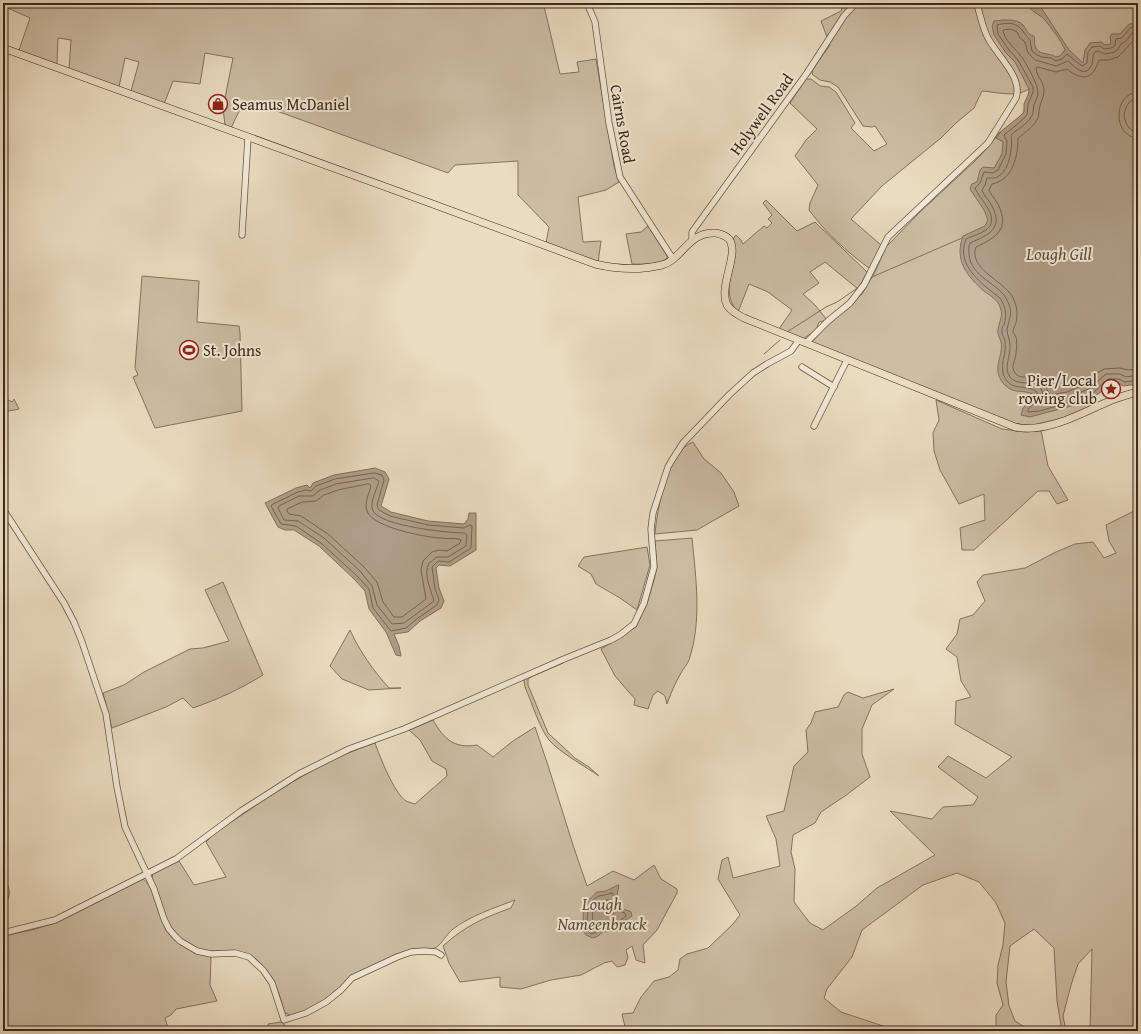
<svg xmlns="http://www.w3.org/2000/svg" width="1141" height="1034" viewBox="0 0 1141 1034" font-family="'Gentium Book Plus',serif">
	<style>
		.green { fill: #ccbda4; stroke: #847260 }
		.water { fill: #af9f89; stroke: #816f5e }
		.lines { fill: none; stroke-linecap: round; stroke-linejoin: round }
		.shore { stroke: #766453; stroke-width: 1 }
		.stream { stroke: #816f5e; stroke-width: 1 }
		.minor-casing { stroke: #685546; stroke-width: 7 }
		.major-casing { stroke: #3c281d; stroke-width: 8 }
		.minor { stroke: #f1e8d6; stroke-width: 5.5 }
		.major { stroke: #eadcc0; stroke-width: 7 }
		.labels { text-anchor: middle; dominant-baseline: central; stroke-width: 4; stroke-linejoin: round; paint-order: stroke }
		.poi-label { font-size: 16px; fill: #3c281d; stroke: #f1e8d6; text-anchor: start }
		.street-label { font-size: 16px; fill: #3c281d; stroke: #f1e8d6 }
		.water-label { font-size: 17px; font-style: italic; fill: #5e4c3d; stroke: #f1e8d6 }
	</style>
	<rect width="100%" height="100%" fill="#eadcc0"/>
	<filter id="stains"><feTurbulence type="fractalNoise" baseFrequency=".005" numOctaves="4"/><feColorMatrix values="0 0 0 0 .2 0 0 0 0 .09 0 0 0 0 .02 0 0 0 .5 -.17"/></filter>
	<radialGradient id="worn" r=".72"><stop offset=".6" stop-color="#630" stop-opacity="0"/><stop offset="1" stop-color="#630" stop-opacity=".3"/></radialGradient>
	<g class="green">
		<polygon points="3,3 561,3 544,6 560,74 579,72 577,62 596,59 614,166 619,182 606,190 578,197 583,242 601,241 598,263 546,243 549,227 518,195 518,161 455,165 448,173 263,106 261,109 243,103 231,128 225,125 223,108 233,58 205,53 200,84 173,81 164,104 131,91 139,62 125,58 119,87 69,69 71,40 58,38 57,64 22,52 19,50 30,18 3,6"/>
		<path d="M 844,3 L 1138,3 L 1138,125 L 1113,113 L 1086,370 L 1103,390 L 1094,397 L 1097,403 L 1063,418 L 1027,426 L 1004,421 L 812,342 L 826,326 L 862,294 L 875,272 L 886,247 L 919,213 L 976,160 L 989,146 L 999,133 L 1014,122 L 1024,112 C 1024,105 1030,94 1029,89 C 1015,98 997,92 982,91 L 974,108 L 956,123 L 941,138 L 882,186 L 851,219 L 881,245 L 871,267 L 869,268 C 847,252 825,232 809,210 L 810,203 L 818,185 L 795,156 L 806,140 L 817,129 L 790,103 L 806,79 L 811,79 L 820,86 L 829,87 L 836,92 L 855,123 L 851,128 L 874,151 L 887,144 L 875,126 L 872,127 L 863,126 L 838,87 L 830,82 L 820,80 L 812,74 L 813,69 L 830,45 L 821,21 L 841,11 Z"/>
		<path d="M 766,200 L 797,231 L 815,222 L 867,272 L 858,289 L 825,262 L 810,272 L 819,283 L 803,294 L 815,305 L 827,320 L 819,322 L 816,330 L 803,339 L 779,329 L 792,310 L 768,292 L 749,284 L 738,312 C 717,289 741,265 733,239 L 736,235 L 741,240 L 743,244 L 764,226 L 767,228 L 772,223 L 768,219 L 772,215 L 763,203 Z"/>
		<path d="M 648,226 L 667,256 L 667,259 C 656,265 644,264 632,264 L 626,234 L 641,232 Z"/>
		<polygon points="142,276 199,281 197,322 239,326 240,333 242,411 155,428 133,377 138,375 135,368"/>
		<polygon points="3,397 12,402 14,399 19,409 3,412"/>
		<polygon points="936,400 1002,429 1026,432 1041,430 1048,466 1068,500 1057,504 1049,491 1038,491 974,550 962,550 960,528 985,520 984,494 959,504 940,470 934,451 933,433 939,420"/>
		<path d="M 693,442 L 704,459 L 721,473 L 734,492 L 739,506 L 697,530 L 655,534 C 657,509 668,451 693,442 Z"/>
		<polygon points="1138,509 1138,1031 1090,1031 1092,949 1078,964 1071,985 1063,1016 1066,1031 1062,1031 1057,1001 1054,948 1034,929 1010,946 1006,982 1009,1006 1015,1021 1031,1031 996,1031 996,1015 1003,1005 997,983 998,965 1003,945 1005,923 996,903 979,882 957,873 923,885 862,930 852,957 827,989 824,998 841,1012 895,1030 903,1031 626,1031 622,1014 633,1013 641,997 654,981 669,977 678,970 680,959 687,954 708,948 733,924 740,915 718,879 722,860 728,857 733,878 780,866 776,839 766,816 784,811 794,766 808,752 806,730 811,723 815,712 838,707 844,695 848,692 863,698 894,689 872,705 862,729 862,754 870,777 845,796 821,812 815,823 793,835 791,852 795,869 794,902 810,923 823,930 855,907 877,888 935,855 890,811 932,819 943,807 973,805 978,797 938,767 948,756 986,778 1012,757 955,724 956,701 971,697 961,681 957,657 946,649 957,634 960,619 973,615 985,601 977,582 983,575 1025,568 1056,552 1075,544 1093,542 1104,558 1116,553 1109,541 1106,525"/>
		<path d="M 692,538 C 696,579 702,621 689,660 C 687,665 683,669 681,673 C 675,683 671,693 667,704 L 665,696 L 658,691 L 653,695 L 648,709 L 634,705 L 635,699 L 615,676 L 601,649 L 636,627 L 647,604 L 654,580 L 657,567 L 655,541 Z"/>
		<polygon points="647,547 650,565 637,610 620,598 596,584 591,574 578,566 584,557"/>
		<path d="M 223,582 L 263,675 C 240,689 219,699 193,708 L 183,698 L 166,707 L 112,728 L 103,693 L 124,685 L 144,672 L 190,649 L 203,648 L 229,641 L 205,590 Z"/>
		<path d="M 350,630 C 360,652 373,670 389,688 L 401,688 L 369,690 L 342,679 L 330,666 Z"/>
		<path d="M 563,663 L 533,676 L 528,679 L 528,685 L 548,733 L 575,758 L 589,767 L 599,776 C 586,767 559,752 549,740 C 539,727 532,703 525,687 L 524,681 L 528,676 Z"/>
		<path d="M 433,720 C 444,739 454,749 477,745 L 493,757 L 513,741 L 535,727 C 554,780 568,834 587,886 L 613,871 L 634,880 L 654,865 L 661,879 L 677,889 L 677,893 L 657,930 L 643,945 L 645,963 L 636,960 L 632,946 L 626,950 L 628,957 L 625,965 L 617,967 L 612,961 L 604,963 L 581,975 L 551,980 L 521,989 L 500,987 L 500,977 L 460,982 L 449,963 L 443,946 C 465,926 483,918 511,908 L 515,900 C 494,908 470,916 453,929 C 442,938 441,951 425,949 L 353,975 L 336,993 L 306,1011 L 291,1016 L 284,1012 C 280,990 265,956 240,952 C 221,948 209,956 190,945 C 186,943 182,941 179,938 C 163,924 159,897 152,878 L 153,873 L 179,861 L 194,885 L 226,877 L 206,842 L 215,833 C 266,799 316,762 375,743 C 380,757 394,793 406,801 C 408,802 412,803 415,804 L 447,776 L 446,769 L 432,761 L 420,740 L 409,730 Z"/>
		<path d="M 143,879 C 149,883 152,891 154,898 C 158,908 161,920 166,930 C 175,945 195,952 211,957 L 210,985 L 217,1001 L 176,1009 L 171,1015 L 165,1018 L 168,1028 L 170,1031 L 3,1031 L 3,970 L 6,969 L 3,965 L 3,936 L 32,930 L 58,922 Z"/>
		<path d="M 3,882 L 7,883 C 11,892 10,899 3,906 Z"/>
		<polygon points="281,1022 284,1024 286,1031 269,1031 268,1024"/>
	</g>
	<g class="water">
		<path d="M 1028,3 L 1038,3 L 1069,50 L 1083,63 L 1085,50 L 1090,43 L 1101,42 L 1105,45 L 1111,44 L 1110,36 L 1112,34 L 1120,34 L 1129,24 L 1138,23 L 1138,104 L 1133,116 L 1138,125 L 1138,384 L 1123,386 L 1119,383 L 1109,383 L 1103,390 L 1094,397 L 1071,406 L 1030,417 L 1021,415 L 1023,408 L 1034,399 L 1034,395 C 1023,388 1014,396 1003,383 C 991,368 1004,356 1001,342 C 1000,338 997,334 998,330 C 999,321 1004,316 1000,307 C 998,300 991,296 985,292 C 967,276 954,261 963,236 L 985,226 L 988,220 L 984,210 L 970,189 L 972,184 L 977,182 L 980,170 L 983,167 L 994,168 L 1002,154 L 1003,142 L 996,138 C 1003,127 1015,122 1024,112 L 1024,104 L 1029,93 L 1029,89 L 1015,62 L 1006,53 L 994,35 L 992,26 L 994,21 C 1003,20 1016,18 1023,25 C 1027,30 1027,34 1034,36 C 1035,40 1034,43 1035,46 C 1038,56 1049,52 1056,57 L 1060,56 L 1065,50 C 1061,40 1052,29 1045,20 C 1039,13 1030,13 1028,3 Z"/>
		<polygon points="375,468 385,472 389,479 381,506 391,512 428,521 464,524 468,519 469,513 476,513 476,550 450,566 439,565 436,568 439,588 444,601 441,608 420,621 408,632 394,634 399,646 401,656 396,655 386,632 369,609 365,591 353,578 319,546 294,530 285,530 278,527 265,503 296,488 307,485 310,488 313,483 334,475"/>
		<path d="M 618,885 L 619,885 L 617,895 C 619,899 619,907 621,908 C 624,910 628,910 631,912 L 632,916 L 607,932 L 604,931 L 598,936 L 593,938 L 586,935 L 584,932 C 583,912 580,907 597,892 L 606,891 Z"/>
	</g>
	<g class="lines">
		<g class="shore">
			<path d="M 1138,27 L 1130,28 L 1122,38 L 1116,39 L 1115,45 L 1112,48 L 1104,49 L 1100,46 L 1092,47 L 1088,52 L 1087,63 L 1082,66 L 1067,54 L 1062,59 L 1056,61 L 1051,58 L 1042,57 L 1037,55 L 1032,51 L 1030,40 C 1025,35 1024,31 1019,27 C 1014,22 1003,23 997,25 L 998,34 L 1009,50 L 1018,60 L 1033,87 L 1033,92 L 1028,104 L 1027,115 L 1020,122 L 1004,135 L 1007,141 L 1006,154 L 998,170 L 993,173 L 984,172 L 980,183 L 975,188 C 979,199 1002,218 986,230 C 981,234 972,236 966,239 C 955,265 982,284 1000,298 C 1006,307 1007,315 1004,325 C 1003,326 1002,328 1002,330 C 1001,334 1005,338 1005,342 C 1007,356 997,368 1007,381 C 1015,391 1028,384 1037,392 L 1038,400 L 1028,409 L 1028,412 L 1040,411 L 1082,398 L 1092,394 L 1108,379 L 1119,379 L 1125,382 L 1138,380"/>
			<path d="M 1138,32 L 1132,33 L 1126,41 L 1121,44 L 1118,49 L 1115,52 L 1105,54 L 1098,51 L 1095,52 C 1092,56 1093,60 1092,64 C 1086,80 1074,66 1068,61 L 1056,66 L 1035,60 L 1028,53 L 1025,42 L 1020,38 L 1017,32 L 1011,29 L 1003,30 C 1004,39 1014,48 1020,55 C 1025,60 1039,87 1038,93 C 1038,98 1035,101 1034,105 C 1033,109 1034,113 1031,117 C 1027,125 1017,129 1011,135 C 1013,146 1010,169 999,176 C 995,179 991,178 987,178 L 985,185 L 982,190 C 984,196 989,200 992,206 C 1004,229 988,235 970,243 C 968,247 969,250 969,254 C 970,277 1000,284 1007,300 C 1014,314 1009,317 1007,330 C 1007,334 1010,340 1010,345 C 1011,356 1003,367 1010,377 C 1018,388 1036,377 1042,391 C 1044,395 1043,400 1043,403 L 1068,397 L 1089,389 L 1106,374 L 1120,374 L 1126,377 L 1138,375"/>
			<path d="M 1138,38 L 1135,39 L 1118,57 L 1108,60 L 1099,60 C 1093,79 1083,82 1067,69 L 1056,72 L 1038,67 L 1036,68 C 1036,75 1041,79 1043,85 C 1046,93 1042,98 1040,106 C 1039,110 1039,114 1038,118 C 1034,126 1025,133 1018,138 C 1018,156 1013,180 992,184 L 989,190 C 991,195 995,199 998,204 C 1010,229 997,237 976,247 C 968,268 1003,281 1012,296 C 1017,305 1018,313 1016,323 C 1015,325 1013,329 1013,332 C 1014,334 1015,335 1016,337 C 1017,342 1017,348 1016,353 C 1016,360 1010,366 1015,373 C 1020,380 1029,375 1035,378 C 1048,384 1045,390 1051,395 L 1067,392 L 1086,384 L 1099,372 L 1104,369 L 1120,368 L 1128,370 L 1138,369"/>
			<path d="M 1138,92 C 1113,93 1112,137 1138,138"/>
			<path d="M 1138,98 C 1128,99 1125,108 1124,116 C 1126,124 1129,132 1138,132"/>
			<polygon points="375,473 382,475 384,480 377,505 379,510 390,516 428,525 464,528 470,525 472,526 471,548 449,562 438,561 432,567 435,589 439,600 437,605 418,618 406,628 391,631 373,608 369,589 356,575 321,543 296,526 281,524 271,506 273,504 298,492 306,490 311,491 316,486 335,479"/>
			<path d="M 374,478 L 379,481 C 377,489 369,503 373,511 C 381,526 448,533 465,533 L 467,535 L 466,546 L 448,557 L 437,557 L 429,563 C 423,574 431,590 434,601 L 404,623 L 392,624 L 377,605 L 372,586 L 360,571 L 324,538 L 298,521 L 284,520 L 278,508 L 279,506 L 299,496 L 313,496 L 320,490 L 336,484 Z"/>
			<path d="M 369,484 L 371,486 C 369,494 364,503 367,511 C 372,527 424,537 440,538 C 446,539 453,538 459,539 L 461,540 L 460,543 L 447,551 L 439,550 L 432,552 L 423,561 L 421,570 L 426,599 L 402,617 L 394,617 L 383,602 L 377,582 L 364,567 L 328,534 L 301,516 L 289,514 L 287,511 L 287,509 L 302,502 L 316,501 L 324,495 L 338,490 Z"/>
			<path d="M 611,893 L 613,894 C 613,896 615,898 616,901 C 618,910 613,909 625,913 L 626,916 C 619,922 611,926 603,928 C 598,929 597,933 591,934 L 588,931 C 587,919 585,902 599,896 C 603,895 607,895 611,893 Z"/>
			<path d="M 608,900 L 610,901 L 611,908 L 615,917 L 606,922 L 594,926 C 590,912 593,903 608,900 Z"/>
		</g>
		<g class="stream">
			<polyline points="872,277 962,238"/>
			<polyline points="787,332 826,307 837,302 859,287"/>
			<polyline points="764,354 780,340"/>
		</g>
		<defs>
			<g id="minor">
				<polyline points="587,3 595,22 609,123 620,177 673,259"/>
				<polyline points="242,235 248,138"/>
				<polyline points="692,241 692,232 807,73 844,16 856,3"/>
				<path d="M 806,343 L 828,321 L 850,303 L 864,285 L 888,237 L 988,143 L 1016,98 C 1023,77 997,56 988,38 C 983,29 981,18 978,8 L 978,3"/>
				<polyline points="802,367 834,387"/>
				<polyline points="814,426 847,360"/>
				<polyline points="3,509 64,603 74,622 82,642 106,714 117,787 125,827 154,889 164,919 169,929 174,935 180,941 197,951 211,954 235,953 249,957 263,970 272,983 284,1020 306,1013 326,1002 341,990 352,978 397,957 411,952 424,951 436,952 441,955"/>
				<polyline points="3,933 55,920 176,859 241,811 299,774 349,749 404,729 564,659 611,640 620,635 634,624 644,603 654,567 651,529 653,513 668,467 672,460 683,443 729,395 753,373 767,364 791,351 799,340"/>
			</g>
			<path id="major" d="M 3,48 L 430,203 L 595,264 C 616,269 641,270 662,265 C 682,260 688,231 716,233 C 721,234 725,235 729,239 C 740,254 718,286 727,305 C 731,311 738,315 744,318 L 1015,427 C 1047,434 1083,412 1112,400 C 1120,397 1129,394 1138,392"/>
		</defs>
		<use href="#minor" class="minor-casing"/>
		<use href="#major" class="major-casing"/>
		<use href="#minor" class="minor"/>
		<use href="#major" class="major"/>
	</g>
	<defs>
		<symbol id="shop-ring" viewBox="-11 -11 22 22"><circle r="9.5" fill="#f1e8d6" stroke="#8f2418" stroke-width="1.5"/><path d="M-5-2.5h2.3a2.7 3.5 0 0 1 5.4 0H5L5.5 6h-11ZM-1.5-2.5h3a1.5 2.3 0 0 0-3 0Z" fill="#8f2418"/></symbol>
		<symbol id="stadium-ring" viewBox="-11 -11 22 22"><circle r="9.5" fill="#f1e8d6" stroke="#8f2418" stroke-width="1.5"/><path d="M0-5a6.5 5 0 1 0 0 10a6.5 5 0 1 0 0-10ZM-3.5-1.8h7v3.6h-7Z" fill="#8f2418"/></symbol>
		<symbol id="sight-ring" viewBox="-11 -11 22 22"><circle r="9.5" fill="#f1e8d6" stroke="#8f2418" stroke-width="1.5"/><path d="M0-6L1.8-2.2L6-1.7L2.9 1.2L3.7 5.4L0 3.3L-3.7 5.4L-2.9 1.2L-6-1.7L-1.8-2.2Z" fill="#8f2418"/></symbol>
	</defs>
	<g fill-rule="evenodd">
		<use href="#shop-ring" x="207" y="93" width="22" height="22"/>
		<use href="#stadium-ring" x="178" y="339" width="22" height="22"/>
		<use href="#sight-ring" x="1100" y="378" width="22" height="22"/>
	</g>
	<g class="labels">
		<g class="poi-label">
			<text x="232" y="104">Seamus McDaniel</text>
			<text x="203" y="350">St. Johns</text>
			<text x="1097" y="380" text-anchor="end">Pier/Local<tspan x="1097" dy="18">rowing club</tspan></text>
		</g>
		<g class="street-label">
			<text transform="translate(761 114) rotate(-54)">Holywell Road</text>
			<text transform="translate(623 124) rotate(80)">Cairns Road</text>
		</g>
		<g class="water-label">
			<text x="1059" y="253">Lough Gill</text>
			<text x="602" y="903">Lough<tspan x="602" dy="20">Nameenbrack</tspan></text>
		</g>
	</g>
	<rect width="1141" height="1034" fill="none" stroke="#eadcc0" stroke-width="16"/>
	<rect x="4" y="4" width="1133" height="1026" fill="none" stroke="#3c281d" stroke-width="2"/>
	<rect x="8" y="8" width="1125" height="1018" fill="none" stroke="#3c281d"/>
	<rect width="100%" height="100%" filter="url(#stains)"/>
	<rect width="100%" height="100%" fill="url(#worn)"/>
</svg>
